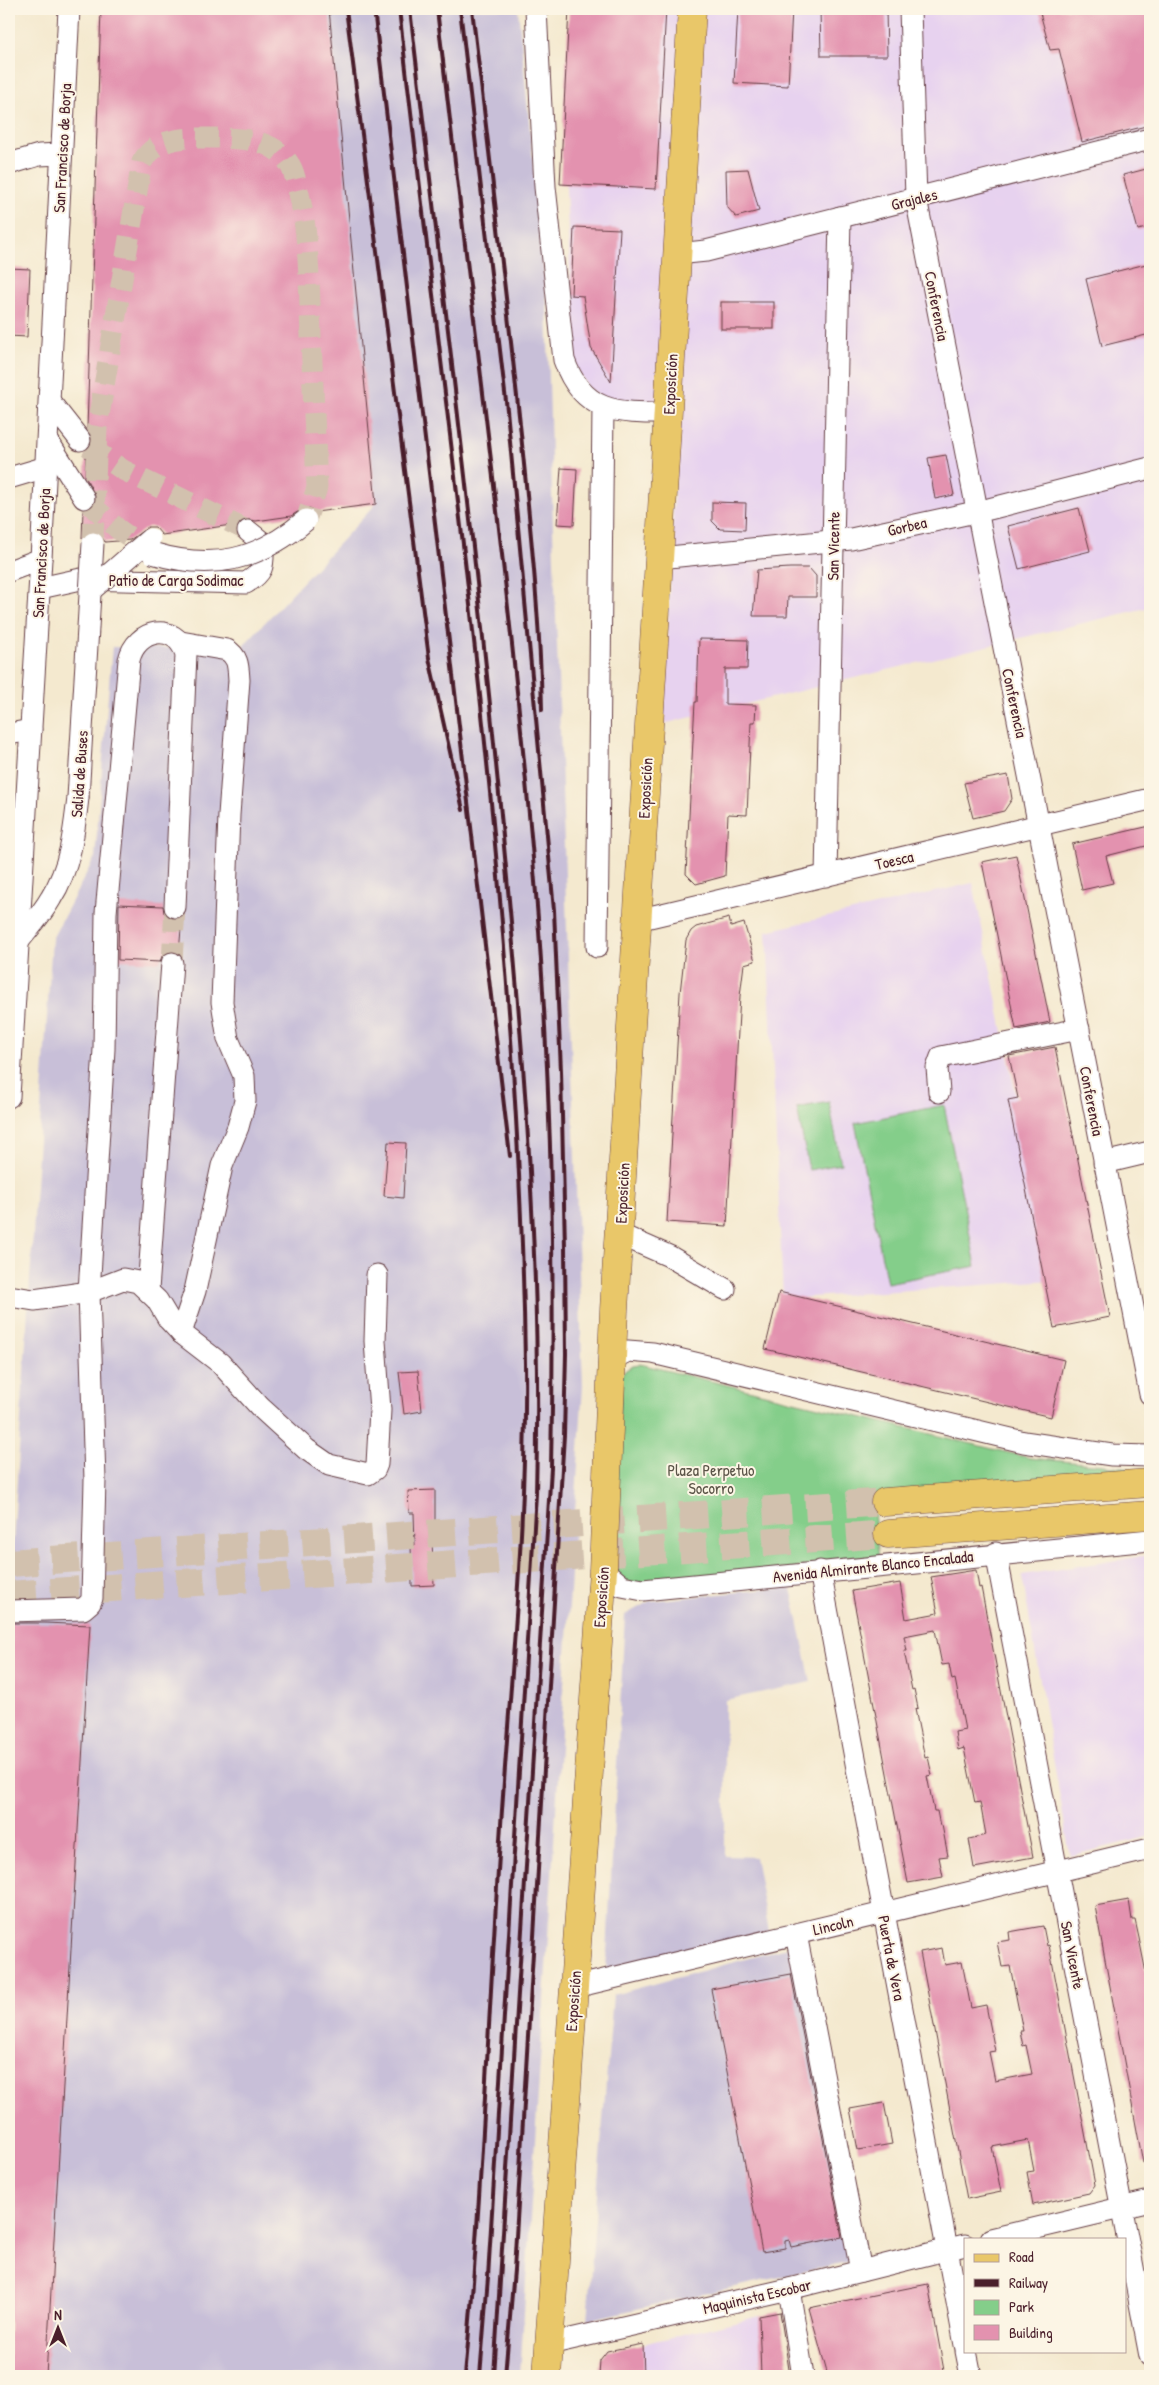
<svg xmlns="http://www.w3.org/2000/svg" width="1159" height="2385" viewBox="0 0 1159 2385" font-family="'Patrick Hand',sans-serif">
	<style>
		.built { fill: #e7d2ef }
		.industrial { fill: #c8bfd8 }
		.green { fill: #84ce8a; stroke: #67765a }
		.building { fill: #e392af }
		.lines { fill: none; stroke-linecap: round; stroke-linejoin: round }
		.minor-tunnel { stroke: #d2c1ae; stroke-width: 21; stroke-dasharray: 21 11; stroke-linecap: butt }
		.major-tunnel { stroke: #d2c1ae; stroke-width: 28; stroke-dasharray: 28 14; stroke-linecap: butt }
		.minor-casing { stroke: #643d44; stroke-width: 23 }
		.major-casing { stroke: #643d44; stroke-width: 29 }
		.minor { stroke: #fff; stroke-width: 21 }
		.major { stroke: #e9c769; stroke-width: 28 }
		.rail { stroke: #4a1f2b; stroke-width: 4 }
		.minor-bridge-casing { stroke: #643d44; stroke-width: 23; stroke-linecap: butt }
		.minor-bridge { stroke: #fff; stroke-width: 21 }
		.labels { text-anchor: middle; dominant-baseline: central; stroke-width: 4; stroke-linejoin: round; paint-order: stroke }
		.street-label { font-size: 16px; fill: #4a1f2b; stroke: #fcf5e5 }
		.park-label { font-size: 16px; fill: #5b5448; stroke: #fcf5e5 }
	</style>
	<rect width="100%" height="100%" fill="#fcf5e5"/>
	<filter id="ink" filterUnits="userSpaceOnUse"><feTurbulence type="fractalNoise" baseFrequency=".02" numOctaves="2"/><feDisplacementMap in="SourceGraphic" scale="10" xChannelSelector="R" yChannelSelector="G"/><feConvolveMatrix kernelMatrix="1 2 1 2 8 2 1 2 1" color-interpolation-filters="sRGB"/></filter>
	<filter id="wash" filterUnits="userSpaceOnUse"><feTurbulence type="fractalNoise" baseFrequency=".0096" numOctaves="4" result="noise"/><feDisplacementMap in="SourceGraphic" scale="20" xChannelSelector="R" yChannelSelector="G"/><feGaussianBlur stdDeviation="1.12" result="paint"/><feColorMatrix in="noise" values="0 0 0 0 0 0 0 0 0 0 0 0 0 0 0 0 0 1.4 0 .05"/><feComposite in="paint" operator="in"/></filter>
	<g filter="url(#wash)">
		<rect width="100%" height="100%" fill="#f4e9cf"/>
		<g class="built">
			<polygon points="575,9 1150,9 1150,607 663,724 678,411 624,411 589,389 576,367 574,351 566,190"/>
			<polygon points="973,883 1053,1280 783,1299 767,931"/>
			<polygon points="1150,1555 1150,1836 1070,1856 1022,1575"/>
			<polygon points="759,2316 761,2376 644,2376 643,2344"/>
		</g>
		<g class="industrial">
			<polygon points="329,9 518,9 547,304 553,531 583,1386 520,2376 9,2376 9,1605 52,939 95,857 112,647 240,649 376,504"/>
			<polygon points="791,1587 811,1682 725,1700 725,1856 755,1857 769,1931 606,1971 625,1615 650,1601"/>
			<polygon points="794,1946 855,2260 587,2320 613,1995"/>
		</g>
		<g class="green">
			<polygon points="829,1102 841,1164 809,1170 797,1108"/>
			<polygon points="944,1105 976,1266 887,1283 855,1123"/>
			<polygon points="640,1364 1030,1458 1124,1467 1136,1472 872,1495 879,1559 634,1585 620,1576 609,1553 622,1373 633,1365"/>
		</g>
		<g id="blocks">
			<g class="building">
				<polygon points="101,9 329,9 376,504 316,512 310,508 304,508 291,516 256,521 244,519 238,524 162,535 155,527 148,527 130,540 105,542 100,533 93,531 87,532 82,538 83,510 91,508 96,498 85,476 86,451 91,445 92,439 87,428"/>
				<polygon points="569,9 666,9 656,189 560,184"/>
				<polygon points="738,9 792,9 788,86 734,83"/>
				<polygon points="820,9 886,9 887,56 821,56"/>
				<polygon points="1039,9 1150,9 1150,125 1082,142 1059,49 1050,50"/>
				<polygon points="1150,168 1150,227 1138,230 1123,175"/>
				<polygon points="748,169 759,211 736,217 727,207 726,170"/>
				<polygon points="574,227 620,229 611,382 591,348 583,296 571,295"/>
				<polygon points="1150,263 1150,334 1102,346 1086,279"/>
				<polygon points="9,268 30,269 27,337 9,336"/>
				<rect x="721" y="302" width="53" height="27"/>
				<polygon points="946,455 954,495 935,499 928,458"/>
				<polygon points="561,468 577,469 574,525 557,524"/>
				<polygon points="712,502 746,503 745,530 720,529 712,521"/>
				<polygon points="1079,508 1090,551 1019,569 1008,526"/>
				<polygon points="790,568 809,568 816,576 816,597 788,597 787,616 753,616 757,570"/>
				<polygon points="699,639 748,640 747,669 725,669 725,704 756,705 755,722 751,722 747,815 728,814 725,876 696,884 686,874 695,702 697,702"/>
				<polygon points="1008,775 1012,799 1004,811 973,818 964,783"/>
				<polygon points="1150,826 1150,845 1106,856 1113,883 1082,890 1072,844"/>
				<polygon points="1016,855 1050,1022 1016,1029 982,862"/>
				<polygon points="119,904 163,906 164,913 169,918 175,919 182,917 179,953 173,951 167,952 162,956 160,962 118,960"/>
				<polygon points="729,918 731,927 744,923 755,961 744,964 740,996 727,1226 667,1222 680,993 686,940 691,931 696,927"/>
				<polygon points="1055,1047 1110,1317 1054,1328 1008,1100 1018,1098 1009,1056"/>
				<polygon points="388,1142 406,1143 403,1198 384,1196"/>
				<polygon points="779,1292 1064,1360 1051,1417 765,1349"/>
				<polygon points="418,1371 422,1411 404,1414 399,1372"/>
				<polygon points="435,1490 435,1541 432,1541 434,1585 412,1586 411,1545 415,1545 414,1513 409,1513 408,1491"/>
				<polygon points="976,1570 979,1588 981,1587 1033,1857 974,1868 969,1839 986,1835 980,1802 975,1803 964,1748 958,1750 955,1732 965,1730 955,1679 952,1680 949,1664 942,1665 935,1630 904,1636 907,1651 904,1651 912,1690 914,1689 918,1708 915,1709 925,1758 928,1757 932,1775 927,1776 934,1811 937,1811 940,1826 942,1825 948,1856 939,1857 943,1877 908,1883 852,1591 900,1583 906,1619 938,1613 931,1577"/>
				<polygon points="9,1623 45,1623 90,1625 46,2376 9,2376"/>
				<polygon points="1129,1900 1132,1920 1135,1920 1139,1938 1150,1993 1150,2162 1143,2163 1095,1906"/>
				<polygon points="1043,1926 1047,1946 1049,1945 1095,2185 1089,2193 1033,2205 1027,2172 1034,2171 1028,2140 992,2147 1001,2192 967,2199 920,1952 942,1948 945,1965 962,1962 971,2008 986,2005 995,2051 989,2052 995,2081 1032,2074 1026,2045 1023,2046 1020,2031 1023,2031 1010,1966 1002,1967 997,1942 1010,1940 1009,1932"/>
				<polygon points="791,1974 842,2237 791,2247 789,2240 785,2241 785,2248 762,2252 711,1989"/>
				<polygon points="884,2103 892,2144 858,2150 850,2109"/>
				<polygon points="928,2284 945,2376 828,2376 809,2308"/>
				<polygon points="780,2312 790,2376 761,2376 759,2316"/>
				<polygon points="643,2344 644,2376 599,2376 600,2360 607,2351"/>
			</g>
		</g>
	</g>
	<g filter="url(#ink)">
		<use href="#blocks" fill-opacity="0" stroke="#643d44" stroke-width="1"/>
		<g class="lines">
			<g class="minor-tunnel">
				<polyline points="88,446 123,470 248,531"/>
				<polyline points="88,502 118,529 152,553"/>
				<path d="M 93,543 L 97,427 L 142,162 C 158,135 188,138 216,138 C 242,138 272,139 288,162 C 295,171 296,183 299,194 C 310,241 309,289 311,337 C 313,387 315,438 317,488 L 306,520"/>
				<polyline points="172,963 175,907"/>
			</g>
			<g class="major-tunnel">
				<polyline points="9,1563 885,1502"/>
				<polyline points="9,1595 888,1534"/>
			</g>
			<defs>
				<g id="minor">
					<path d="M 536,9 L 545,187 L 564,360 C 583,414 618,413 668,413"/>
					<polyline points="910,9 916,198 1150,1394"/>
					<polyline points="9,164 39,155 61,154"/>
					<polyline points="677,254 706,251 1150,139"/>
					<polyline points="50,402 80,440"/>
					<polyline points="48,441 84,498"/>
					<polyline points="9,478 46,467"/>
					<polyline points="659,558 851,539 989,509 1150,468"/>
					<polyline points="9,571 41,559"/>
					<path d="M 40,588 L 81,579 L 246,583 C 266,571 263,564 263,543 L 248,531"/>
					<path d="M 181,642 L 227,650 C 239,657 238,668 239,680 L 229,815 L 222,1002 L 228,1039 L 244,1076 L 245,1101 L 238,1127 L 222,1166 L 195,1291 L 181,1333"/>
					<polyline points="9,734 31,730"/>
					<polyline points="826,876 840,217"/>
					<polyline points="637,920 1150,799"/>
					<path d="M 18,942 C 29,928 42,914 51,898 C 70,868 74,833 78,798"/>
					<polyline points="597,947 603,407"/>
					<polyline points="939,1092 937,1068 941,1057 1079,1029"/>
					<polyline points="9,1097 41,559 69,9"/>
					<polyline points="1104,1163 1150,1152"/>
					<polyline points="619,1234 669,1256 725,1289"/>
					<polyline points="148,1290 172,963"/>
					<polyline points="9,1296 34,1300 89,1292 123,1279 138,1282 157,1300 169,1320 181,1333 220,1363 260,1407 306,1449 329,1465 368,1474 375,1469 377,1464 380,1410 375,1341 377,1275"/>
					<polyline points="612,1359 628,1351 653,1353 1024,1442 1112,1455 1150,1456"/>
					<polyline points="996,1553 1150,2356"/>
					<polyline points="603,1570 622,1586 643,1590 1150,1540"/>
					<polyline points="820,1571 965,2345"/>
					<path d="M 9,1611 L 83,1609 L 90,1603 L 92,1598 L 95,1480 L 89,1292 L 104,1049 L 106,913 L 129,660 C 136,629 175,621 186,654 L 175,907"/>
					<polyline points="796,1934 861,2271"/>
					<polyline points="575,1987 1150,1849"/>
					<polyline points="991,2239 1150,2201"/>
					<polyline points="789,2289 803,2376"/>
					<polyline points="549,2344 789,2289 965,2245"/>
					<polyline points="966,2351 971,2376"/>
				</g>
				<g id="major">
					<polyline points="885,1502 1150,1483"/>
					<polyline points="888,1534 1150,1515"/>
					<polyline points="547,2376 603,1570 614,1310 692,9"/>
				</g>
			</defs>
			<use href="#minor" class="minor-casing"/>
			<use href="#major" class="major-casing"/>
			<use href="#minor" class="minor"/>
			<use href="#major" class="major"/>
			<g class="rail">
				<polyline points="346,9 429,658 463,810"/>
				<polyline points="374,9 510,1156"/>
				<path d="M 399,9 C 450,459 519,910 525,1363 C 527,1522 510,1682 500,1840 C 488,2019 482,2198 465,2376"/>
				<path d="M 410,9 C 442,284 477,559 503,836 C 524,1055 542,1274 536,1494 L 488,2277 L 480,2376"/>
				<path d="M 437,9 C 472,316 515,622 539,931 C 552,1109 555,1289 551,1468 L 494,2376"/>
				<polyline points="460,9 507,410 554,910 561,1071 565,1248 566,1354 564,1435 514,2270 505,2376"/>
				<path d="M 472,9 C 489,150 506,292 521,434 C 530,525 540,618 542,710"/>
			</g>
			<defs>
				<g id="minor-bridge">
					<path d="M 152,553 C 212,571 258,561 306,520"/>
					<polyline points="90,591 150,539"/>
					<polyline points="78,798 93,543"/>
				</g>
			</defs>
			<use href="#minor-bridge" class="minor-bridge-casing"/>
			<use href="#minor-bridge" class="minor-bridge"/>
		</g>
	</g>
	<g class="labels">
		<g class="street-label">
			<text transform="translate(62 148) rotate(-87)">San Francisco de Borja</text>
			<text transform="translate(914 199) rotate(-14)">Grajales</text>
			<text transform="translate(937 306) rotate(79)">Conferencia</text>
			<text transform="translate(670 384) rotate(-87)">Exposición</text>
			<text transform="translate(907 526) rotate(-13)">Gorbea</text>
			<text transform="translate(833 546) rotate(-89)">San Vicente</text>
			<text transform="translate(41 553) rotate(-87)">San Francisco de Borja</text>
			<text x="176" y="580">Patio de Carga Sodimac</text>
			<text transform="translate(1015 703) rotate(78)">Conferencia</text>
			<text transform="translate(79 774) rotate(-86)">Salida de Buses</text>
			<text transform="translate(645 788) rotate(-87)">Exposición</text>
			<text transform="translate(894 860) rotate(-13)">Toesca</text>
			<text transform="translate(1092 1101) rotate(79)">Conferencia</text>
			<text transform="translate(622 1193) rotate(-87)">Exposición</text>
			<text transform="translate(873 1566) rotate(-6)">Avenida Almirante Blanco Encalada</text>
			<text transform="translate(601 1597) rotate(-86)">Exposición</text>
			<text transform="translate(833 1925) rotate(-13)">Lincoln</text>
			<text transform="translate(1073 1955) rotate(79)">San Vicente</text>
			<text transform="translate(892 1958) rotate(79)">Puerta de Vera</text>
			<text transform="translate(573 2001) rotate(-86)">Exposición</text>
			<text transform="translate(757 2296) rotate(-13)">Maquinista Escobar</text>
		</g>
		<g class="park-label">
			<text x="711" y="1470">Plaza Perpetuo<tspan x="711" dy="18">Socorro</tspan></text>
		</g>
	</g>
	<rect width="1159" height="2385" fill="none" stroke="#fcf5e5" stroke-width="30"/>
	<rect x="964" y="2238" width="162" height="115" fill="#fcf5e5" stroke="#b59f9b"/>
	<rect x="974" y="2254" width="25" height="8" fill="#e9c769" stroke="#b59f9b"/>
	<text x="1009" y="2262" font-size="15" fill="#4a1f2b">Road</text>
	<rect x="974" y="2279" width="25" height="8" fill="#4a1f2b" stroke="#b59f9b"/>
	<text x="1009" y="2288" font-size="15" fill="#4a1f2b">Railway</text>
	<rect x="974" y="2300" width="25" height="15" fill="#84ce8a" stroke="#b59f9b"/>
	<text x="1009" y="2312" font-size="15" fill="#4a1f2b">Park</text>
	<rect x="974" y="2325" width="25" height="15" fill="#e392af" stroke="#b59f9b"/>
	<text x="1009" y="2338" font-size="15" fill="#4a1f2b">Building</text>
	<g transform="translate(58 2328)" stroke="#fcf5e5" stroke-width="4" paint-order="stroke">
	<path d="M0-4L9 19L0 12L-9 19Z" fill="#4a1f2b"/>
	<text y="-8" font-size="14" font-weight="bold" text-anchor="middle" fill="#4a1f2b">N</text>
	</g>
</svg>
